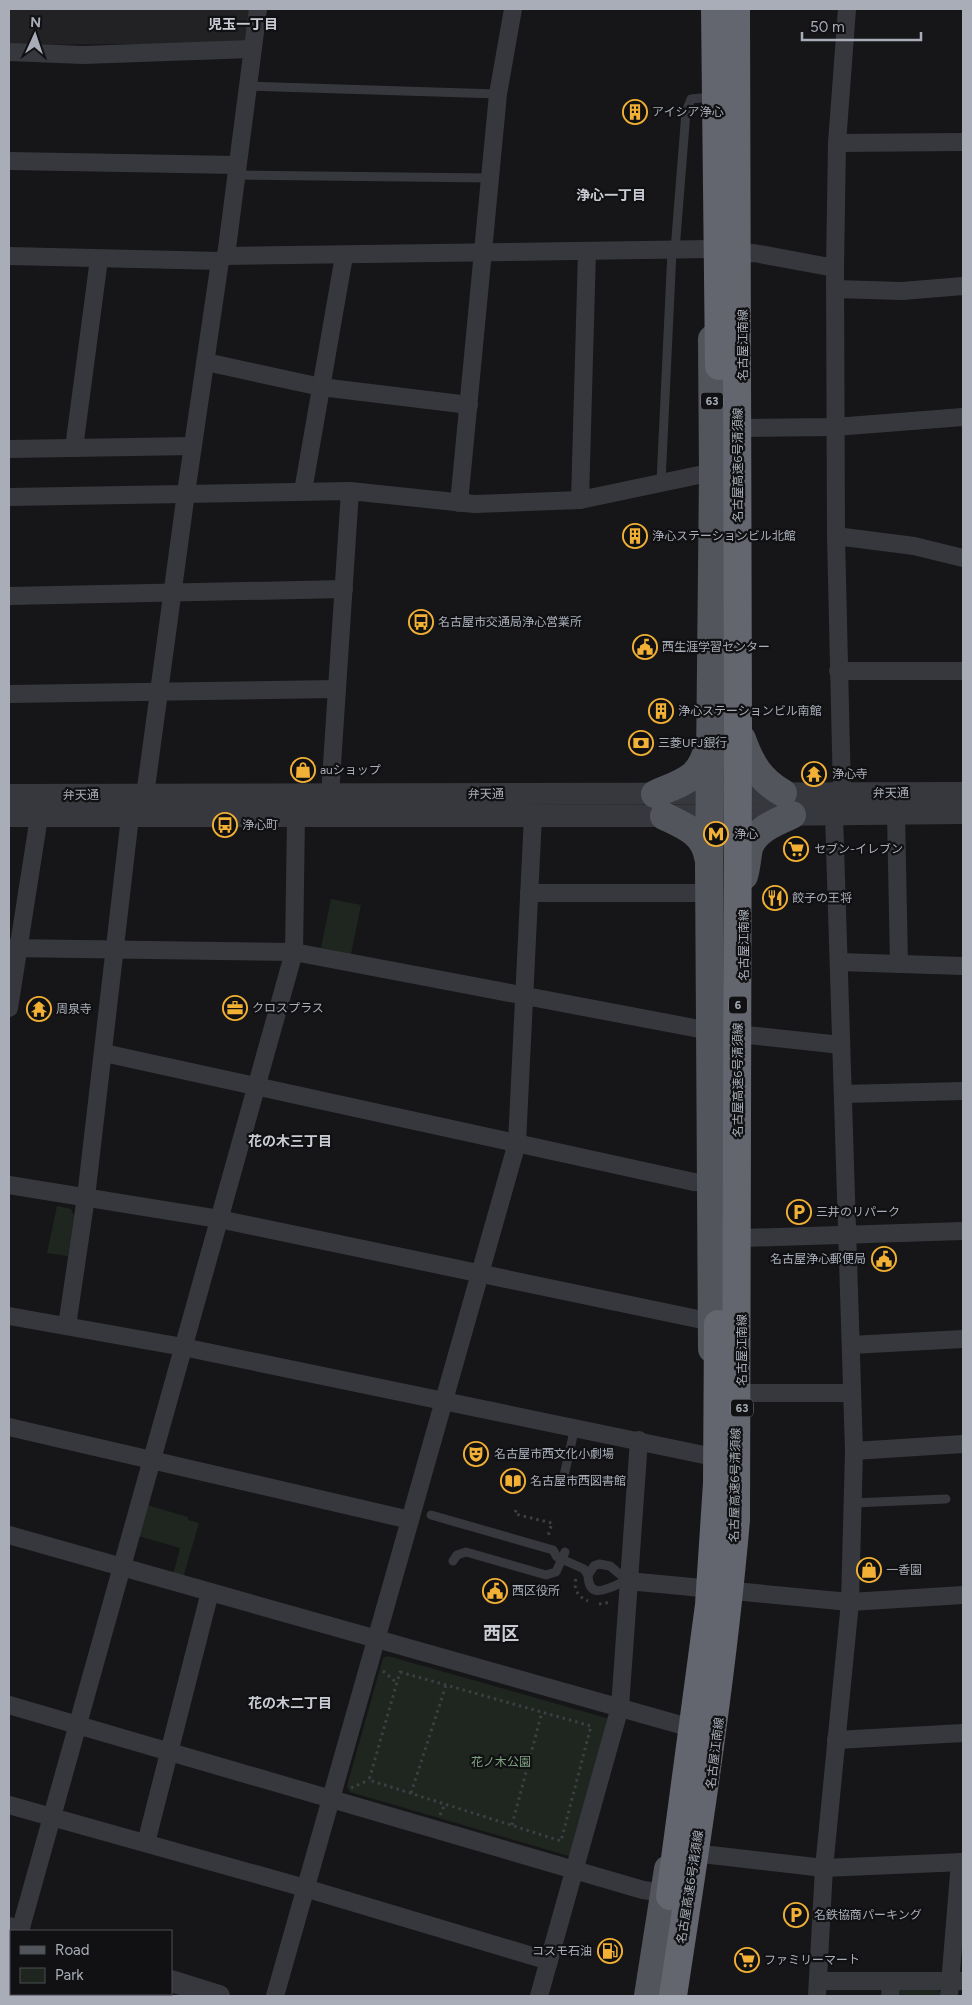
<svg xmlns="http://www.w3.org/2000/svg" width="972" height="2005" viewBox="0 0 972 2005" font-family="Figtree,'Noto Sans JP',sans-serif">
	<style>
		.built { fill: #222225 }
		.green { fill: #1e261f }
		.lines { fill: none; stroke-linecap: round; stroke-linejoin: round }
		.path { stroke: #3d3f44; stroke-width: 3; stroke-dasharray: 2.5 4; stroke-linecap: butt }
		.service { stroke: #37383d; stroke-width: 9 }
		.minor { stroke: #37383d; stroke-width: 18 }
		.tertiary { stroke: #37383d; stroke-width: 22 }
		.primary { stroke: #53555c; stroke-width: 28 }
		.motorway { stroke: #63666e; stroke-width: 28 }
		.labels { text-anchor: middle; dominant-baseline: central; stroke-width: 4.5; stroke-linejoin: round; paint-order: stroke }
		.shield { fill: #111113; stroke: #7b7e86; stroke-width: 1 }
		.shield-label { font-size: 11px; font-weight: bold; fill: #a8adb8 }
		.poi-label { font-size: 12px; fill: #a8adb8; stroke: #111113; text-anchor: start }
		.street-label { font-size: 12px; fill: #a8adb8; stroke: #111113 }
		.park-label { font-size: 12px; fill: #7fa381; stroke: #111113 }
		.neighbourhood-label { font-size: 14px; font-weight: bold; fill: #c9ccd4; stroke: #111113 }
		.district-label { font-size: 18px; font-weight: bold; fill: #c9ccd4; stroke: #111113 }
	</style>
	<rect width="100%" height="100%" fill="#161618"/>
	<polygon class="built" points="9,9 251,9 246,47 138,44 9,45"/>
	<g class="green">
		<polygon points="331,899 361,905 351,954 321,948"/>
		<polygon points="57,1206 71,1209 74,1216 68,1256 47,1253"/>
		<polygon points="147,1505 188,1517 188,1520 199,1523 183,1578 173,1575 180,1548 138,1536"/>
		<polygon points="388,1656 610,1719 575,1852 569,1856 350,1792 347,1786 383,1658"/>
		<polygon points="900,1988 937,1988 942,1996 895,1996"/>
	</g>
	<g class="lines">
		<g class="path">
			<polyline points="516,1510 515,1514 552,1523 548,1536 550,1537"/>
			<path d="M 576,1579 C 573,1589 578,1597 588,1601"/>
			<polyline points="599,1604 612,1602"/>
			<polyline points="383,1671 397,1683"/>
			<polygon points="400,1672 591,1726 561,1841 369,1780"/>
			<polyline points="351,1788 369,1780"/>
			<polyline points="411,1793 446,1685"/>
			<polyline points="440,1815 445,1804"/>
			<polyline points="512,1825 542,1712"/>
		</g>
		<g class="service">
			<polyline points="248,86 498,94"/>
			<polyline points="236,175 489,178"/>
			<polyline points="675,250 686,112 691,99 710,97"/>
			<polyline points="661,482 672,251"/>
			<polyline points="563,1480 575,1427"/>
			<polyline points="853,1503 946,1499"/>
			<polyline points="431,1515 553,1550 557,1557 584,1569 588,1575"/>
			<polyline points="453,1561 457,1555 466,1552 546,1575 556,1572 565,1552"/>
			<path d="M 599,1564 L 610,1566 L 628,1581 C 614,1583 589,1605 588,1575 L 594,1566 Z"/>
		</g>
		<g class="minor">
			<polyline points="9,52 83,55 252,49"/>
			<polyline points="837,143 963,142"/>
			<polyline points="9,161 237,165"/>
			<polyline points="743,254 754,253 835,268"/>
			<polyline points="9,256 220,261 226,256 711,249"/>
			<polyline points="226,256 258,9"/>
			<polyline points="835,289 902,291 963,286"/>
			<polyline points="206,362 321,387 469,405"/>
			<polyline points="743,428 835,427 963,417"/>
			<polyline points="74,448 99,259"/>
			<polyline points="9,449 193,446"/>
			<polyline points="303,491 344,256"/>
			<polyline points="9,497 350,491 474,504 580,500 713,472"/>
			<polyline points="580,500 587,251"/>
			<polyline points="459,503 498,94 513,9"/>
			<polyline points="836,536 914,546 963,558"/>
			<polyline points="9,596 344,589"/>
			<polyline points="838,671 963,671"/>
			<polyline points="9,694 337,689"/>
			<polyline points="842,793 836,536 835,268 837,143 847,9"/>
			<polyline points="145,795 186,493 220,261"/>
			<polyline points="896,814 899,964"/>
			<polyline points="529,893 709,893"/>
			<polyline points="9,948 294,952 710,1031 841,1045"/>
			<polyline points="839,962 963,966"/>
			<polyline points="9,1008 39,817"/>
			<polyline points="104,1053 694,1182 711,1183"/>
			<polyline points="843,1094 963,1091"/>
			<polyline points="9,1185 219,1219 712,1322"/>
			<polyline points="743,1238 963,1231"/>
			<polyline points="9,1316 183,1347 709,1456"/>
			<polyline points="67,1326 86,1197 130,817"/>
			<polyline points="851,1345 963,1339"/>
			<polyline points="742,1393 852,1393"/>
			<polyline points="9,1427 410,1520"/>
			<polyline points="854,1451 963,1444"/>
			<polyline points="9,1535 688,1727"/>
			<polyline points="628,1581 850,1602 963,1595"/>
			<polyline points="9,1705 643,1890 664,1893"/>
			<polyline points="836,1740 963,1733"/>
			<polyline points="9,1805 305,1888 549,1961"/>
			<polyline points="146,1843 210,1592"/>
			<polyline points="702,1854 824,1868 963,1862"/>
			<polyline points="20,1931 294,952 296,817 330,795 350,491"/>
			<polyline points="9,1970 11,1961"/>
			<polyline points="818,1981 963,1981"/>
			<polyline points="275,1996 517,1143 533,816"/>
			<polyline points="539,1996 620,1707 639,1440"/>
			<polyline points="817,1996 824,1868 850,1602 854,1451 834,815"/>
			<polyline points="890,1996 891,1981"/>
			<polyline points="949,1996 960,1862"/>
		</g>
		<g class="tertiary">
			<polyline points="9,795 963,793"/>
			<polyline points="9,816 664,816 963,813"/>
			<polyline points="9,1928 18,1931"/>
			<polyline points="171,1981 219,1996"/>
		</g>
		<g class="primary">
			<polyline points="712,339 713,472 709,862 712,1349"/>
			<path d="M 742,739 C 751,764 760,780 783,793"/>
			<path d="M 655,794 C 683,782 701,779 708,746"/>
			<path d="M 664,816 C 685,826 704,833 708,857"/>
			<path d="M 744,876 C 747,866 747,858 749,848 C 755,830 776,822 792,815"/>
			<polyline points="648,1996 668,1869"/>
		</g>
		<g class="motorway">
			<polyline points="715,9 719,366"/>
			<polyline points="670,1896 709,1605 717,1483 718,1324"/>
			<path d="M 673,1996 C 697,1838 722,1680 736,1520 L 738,725 L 736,9"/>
		</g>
	</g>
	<defs>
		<symbol id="building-ring" viewBox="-11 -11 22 22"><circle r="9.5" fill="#111113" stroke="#f2b134" stroke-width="1.5"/><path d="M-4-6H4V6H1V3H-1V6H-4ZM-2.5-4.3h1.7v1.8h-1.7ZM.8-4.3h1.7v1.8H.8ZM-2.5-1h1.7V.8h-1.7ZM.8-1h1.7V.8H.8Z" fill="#f2b134"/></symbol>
		<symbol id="bus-ring" viewBox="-11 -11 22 22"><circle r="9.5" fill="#111113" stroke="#f2b134" stroke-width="1.5"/><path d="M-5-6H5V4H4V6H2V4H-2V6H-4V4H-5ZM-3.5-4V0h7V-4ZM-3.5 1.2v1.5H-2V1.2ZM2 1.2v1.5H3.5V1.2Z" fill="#f2b134"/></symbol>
		<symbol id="civic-ring" viewBox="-11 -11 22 22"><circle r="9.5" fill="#111113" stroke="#f2b134" stroke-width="1.5"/><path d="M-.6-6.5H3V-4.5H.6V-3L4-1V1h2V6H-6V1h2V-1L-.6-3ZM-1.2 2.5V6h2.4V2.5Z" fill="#f2b134"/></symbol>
		<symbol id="bank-ring" viewBox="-11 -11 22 22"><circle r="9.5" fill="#111113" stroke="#f2b134" stroke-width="1.5"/><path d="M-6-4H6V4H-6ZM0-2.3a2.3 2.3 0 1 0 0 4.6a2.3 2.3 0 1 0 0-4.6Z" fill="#f2b134"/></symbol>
		<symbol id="shop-ring" viewBox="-11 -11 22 22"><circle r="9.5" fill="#111113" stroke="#f2b134" stroke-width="1.5"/><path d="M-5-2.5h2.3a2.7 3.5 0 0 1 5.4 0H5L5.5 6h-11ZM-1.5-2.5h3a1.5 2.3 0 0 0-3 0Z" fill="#f2b134"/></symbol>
		<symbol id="temple-ring" viewBox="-11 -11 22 22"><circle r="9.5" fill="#111113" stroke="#f2b134" stroke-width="1.5"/><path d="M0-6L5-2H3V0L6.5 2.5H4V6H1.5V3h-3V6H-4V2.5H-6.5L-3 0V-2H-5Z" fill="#f2b134"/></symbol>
		<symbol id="metro-ring" viewBox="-11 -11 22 22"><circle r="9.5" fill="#111113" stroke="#f2b134" stroke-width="1.5"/><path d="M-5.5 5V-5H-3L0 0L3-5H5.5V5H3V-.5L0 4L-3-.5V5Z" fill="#f2b134"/></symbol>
		<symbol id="supermarket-ring" viewBox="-11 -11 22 22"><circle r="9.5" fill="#111113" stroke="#f2b134" stroke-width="1.5"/><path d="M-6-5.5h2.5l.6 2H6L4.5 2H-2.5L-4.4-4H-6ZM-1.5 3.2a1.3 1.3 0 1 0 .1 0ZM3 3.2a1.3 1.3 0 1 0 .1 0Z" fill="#f2b134"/></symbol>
		<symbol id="restaurant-ring" viewBox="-11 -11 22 22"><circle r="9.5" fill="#111113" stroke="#f2b134" stroke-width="1.5"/><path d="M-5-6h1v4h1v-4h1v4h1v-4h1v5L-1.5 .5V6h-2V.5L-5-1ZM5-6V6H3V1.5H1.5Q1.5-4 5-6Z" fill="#f2b134"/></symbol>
		<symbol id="office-ring" viewBox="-11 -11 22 22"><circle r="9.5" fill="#111113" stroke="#f2b134" stroke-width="1.5"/><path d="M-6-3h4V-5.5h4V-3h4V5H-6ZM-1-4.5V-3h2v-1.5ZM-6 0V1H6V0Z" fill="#f2b134"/></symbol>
		<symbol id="parking-ring" viewBox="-11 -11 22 22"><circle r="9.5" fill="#111113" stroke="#f2b134" stroke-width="1.5"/><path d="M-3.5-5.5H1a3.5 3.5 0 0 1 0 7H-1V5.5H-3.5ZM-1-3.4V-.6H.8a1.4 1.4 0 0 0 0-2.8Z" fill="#f2b134"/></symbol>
		<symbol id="theatre-ring" viewBox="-11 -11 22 22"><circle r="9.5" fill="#111113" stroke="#f2b134" stroke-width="1.5"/><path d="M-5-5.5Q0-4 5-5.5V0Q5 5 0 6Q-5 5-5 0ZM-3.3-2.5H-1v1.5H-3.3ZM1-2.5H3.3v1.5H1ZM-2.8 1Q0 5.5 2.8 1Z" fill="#f2b134"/></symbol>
		<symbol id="library-ring" viewBox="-11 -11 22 22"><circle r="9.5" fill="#111113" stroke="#f2b134" stroke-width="1.5"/><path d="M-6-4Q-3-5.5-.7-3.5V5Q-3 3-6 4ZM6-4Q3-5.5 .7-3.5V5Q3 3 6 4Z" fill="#f2b134"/></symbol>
		<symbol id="fuel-ring" viewBox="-11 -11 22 22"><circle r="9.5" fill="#111113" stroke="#f2b134" stroke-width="1.5"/><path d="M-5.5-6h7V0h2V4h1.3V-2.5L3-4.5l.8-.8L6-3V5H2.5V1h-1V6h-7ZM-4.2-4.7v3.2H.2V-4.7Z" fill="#f2b134"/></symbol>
	</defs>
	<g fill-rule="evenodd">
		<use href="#building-ring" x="621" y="98" width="28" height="28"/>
		<use href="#building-ring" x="621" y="522" width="28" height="28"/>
		<use href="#bus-ring" x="407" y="608" width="28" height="28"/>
		<use href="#civic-ring" x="631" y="633" width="28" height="28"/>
		<use href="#building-ring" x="647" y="697" width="28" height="28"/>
		<use href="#bank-ring" x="627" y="729" width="28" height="28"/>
		<use href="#shop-ring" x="289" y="756" width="28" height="28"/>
		<use href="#temple-ring" x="800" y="760" width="28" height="28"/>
		<use href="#bus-ring" x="211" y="811" width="28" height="28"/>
		<use href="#metro-ring" x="702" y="820" width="28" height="28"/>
		<use href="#supermarket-ring" x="782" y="835" width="28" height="28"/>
		<use href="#restaurant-ring" x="761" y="884" width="28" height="28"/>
		<use href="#office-ring" x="221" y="994" width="28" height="28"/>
		<use href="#temple-ring" x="25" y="995" width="28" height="28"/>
		<use href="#parking-ring" x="785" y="1198" width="28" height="28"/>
		<use href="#civic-ring" x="870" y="1245" width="28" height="28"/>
		<use href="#theatre-ring" x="462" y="1440" width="28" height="28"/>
		<use href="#library-ring" x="499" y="1467" width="28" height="28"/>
		<use href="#shop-ring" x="855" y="1556" width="28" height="28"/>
		<use href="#civic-ring" x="481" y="1577" width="28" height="28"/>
		<use href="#parking-ring" x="782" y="1901" width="28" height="28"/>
		<use href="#fuel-ring" x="596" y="1937" width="28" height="28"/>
		<use href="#supermarket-ring" x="733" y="1946" width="28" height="28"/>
	</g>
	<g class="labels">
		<g class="shield">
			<rect x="701" y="392.5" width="22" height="17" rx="4"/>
			<rect x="729" y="996.5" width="18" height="17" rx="4"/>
			<rect x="731" y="1399.5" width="22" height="17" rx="4"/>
		</g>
		<g class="shield-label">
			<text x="712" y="401">63</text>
			<text x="738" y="1005">6</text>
			<text x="742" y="1408">63</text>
		</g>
		<g class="poi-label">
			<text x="652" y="112">アイシア浄心</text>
			<text x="652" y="536">浄心ステーションビル北館</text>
			<text x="438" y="622">名古屋市交通局浄心営業所</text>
			<text x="662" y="647">西生涯学習センター</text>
			<text x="678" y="711">浄心ステーションビル南館</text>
			<text x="658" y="743">三菱UFJ銀行</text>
			<text x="320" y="770">auショップ</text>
			<text x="832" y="774">浄心寺</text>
			<text x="242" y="825">浄心町</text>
			<text x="734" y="834">浄心</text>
			<text x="814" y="849">セブン-イレブン</text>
			<text x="792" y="898">餃子の王将</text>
			<text x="252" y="1008">クロスプラス</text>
			<text x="56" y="1009">周泉寺</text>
			<text x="816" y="1212">三井のリパーク</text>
			<text x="866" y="1259" text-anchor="end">名古屋浄心郵便局</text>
			<text x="494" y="1454">名古屋市西文化小劇場</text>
			<text x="530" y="1481">名古屋市西図書館</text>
			<text x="886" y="1570">一香園</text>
			<text x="512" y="1591">西区役所</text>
			<text x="814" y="1915">名鉄協商パーキング</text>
			<text x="592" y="1951" text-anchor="end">コスモ石油</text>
			<text x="764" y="1960">ファミリーマート</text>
		</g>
		<g class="street-label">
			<text transform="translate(743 345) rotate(-90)">名古屋江南線</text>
			<text transform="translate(738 465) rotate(-90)">名古屋高速6号清須線</text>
			<text x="891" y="793">弁天通</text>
			<text x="486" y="794">弁天通</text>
			<text x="81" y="795">弁天通</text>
			<text transform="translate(744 945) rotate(-90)">名古屋江南線</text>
			<text transform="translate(738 1080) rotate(-90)">名古屋高速6号清須線</text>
			<text transform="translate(742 1350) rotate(-90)">名古屋江南線</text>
			<text transform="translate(735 1485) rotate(-89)">名古屋高速6号清須線</text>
			<text transform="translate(715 1753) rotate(-83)">名古屋江南線</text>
			<text transform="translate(690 1887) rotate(-81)">名古屋高速6号清須線</text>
		</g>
		<g class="park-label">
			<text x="501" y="1762">花ノ木公園</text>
		</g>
		<g class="neighbourhood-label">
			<text x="243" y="24">児玉一丁目</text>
			<text x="611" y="195">浄心一丁目</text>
			<text x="290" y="1141">花の木三丁目</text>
			<text x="290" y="1703">花の木二丁目</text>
		</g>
		<g class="district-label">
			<text x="501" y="1634">西区</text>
		</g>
	</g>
	<rect width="972" height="2005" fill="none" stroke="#a8adb8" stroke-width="20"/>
	<rect x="10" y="1930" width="162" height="65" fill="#111113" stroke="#4d4f55"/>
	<rect x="20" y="1946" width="25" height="8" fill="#53555c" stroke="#4d4f55"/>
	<text x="55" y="1955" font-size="15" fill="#a8adb8">Road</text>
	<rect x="20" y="1968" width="25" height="15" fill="#1e261f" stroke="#4d4f55"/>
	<text x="55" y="1980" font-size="15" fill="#a8adb8">Park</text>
	<g transform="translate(35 35) rotate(3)" stroke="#111113" stroke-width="4" paint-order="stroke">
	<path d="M0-4L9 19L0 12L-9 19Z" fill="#a8adb8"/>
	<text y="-8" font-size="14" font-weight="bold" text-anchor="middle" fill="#a8adb8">N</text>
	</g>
	<path d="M802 32v8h119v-8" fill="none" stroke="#a8adb8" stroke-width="2.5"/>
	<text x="810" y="32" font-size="15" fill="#a8adb8" stroke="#111113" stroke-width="4" paint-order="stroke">50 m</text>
</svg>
